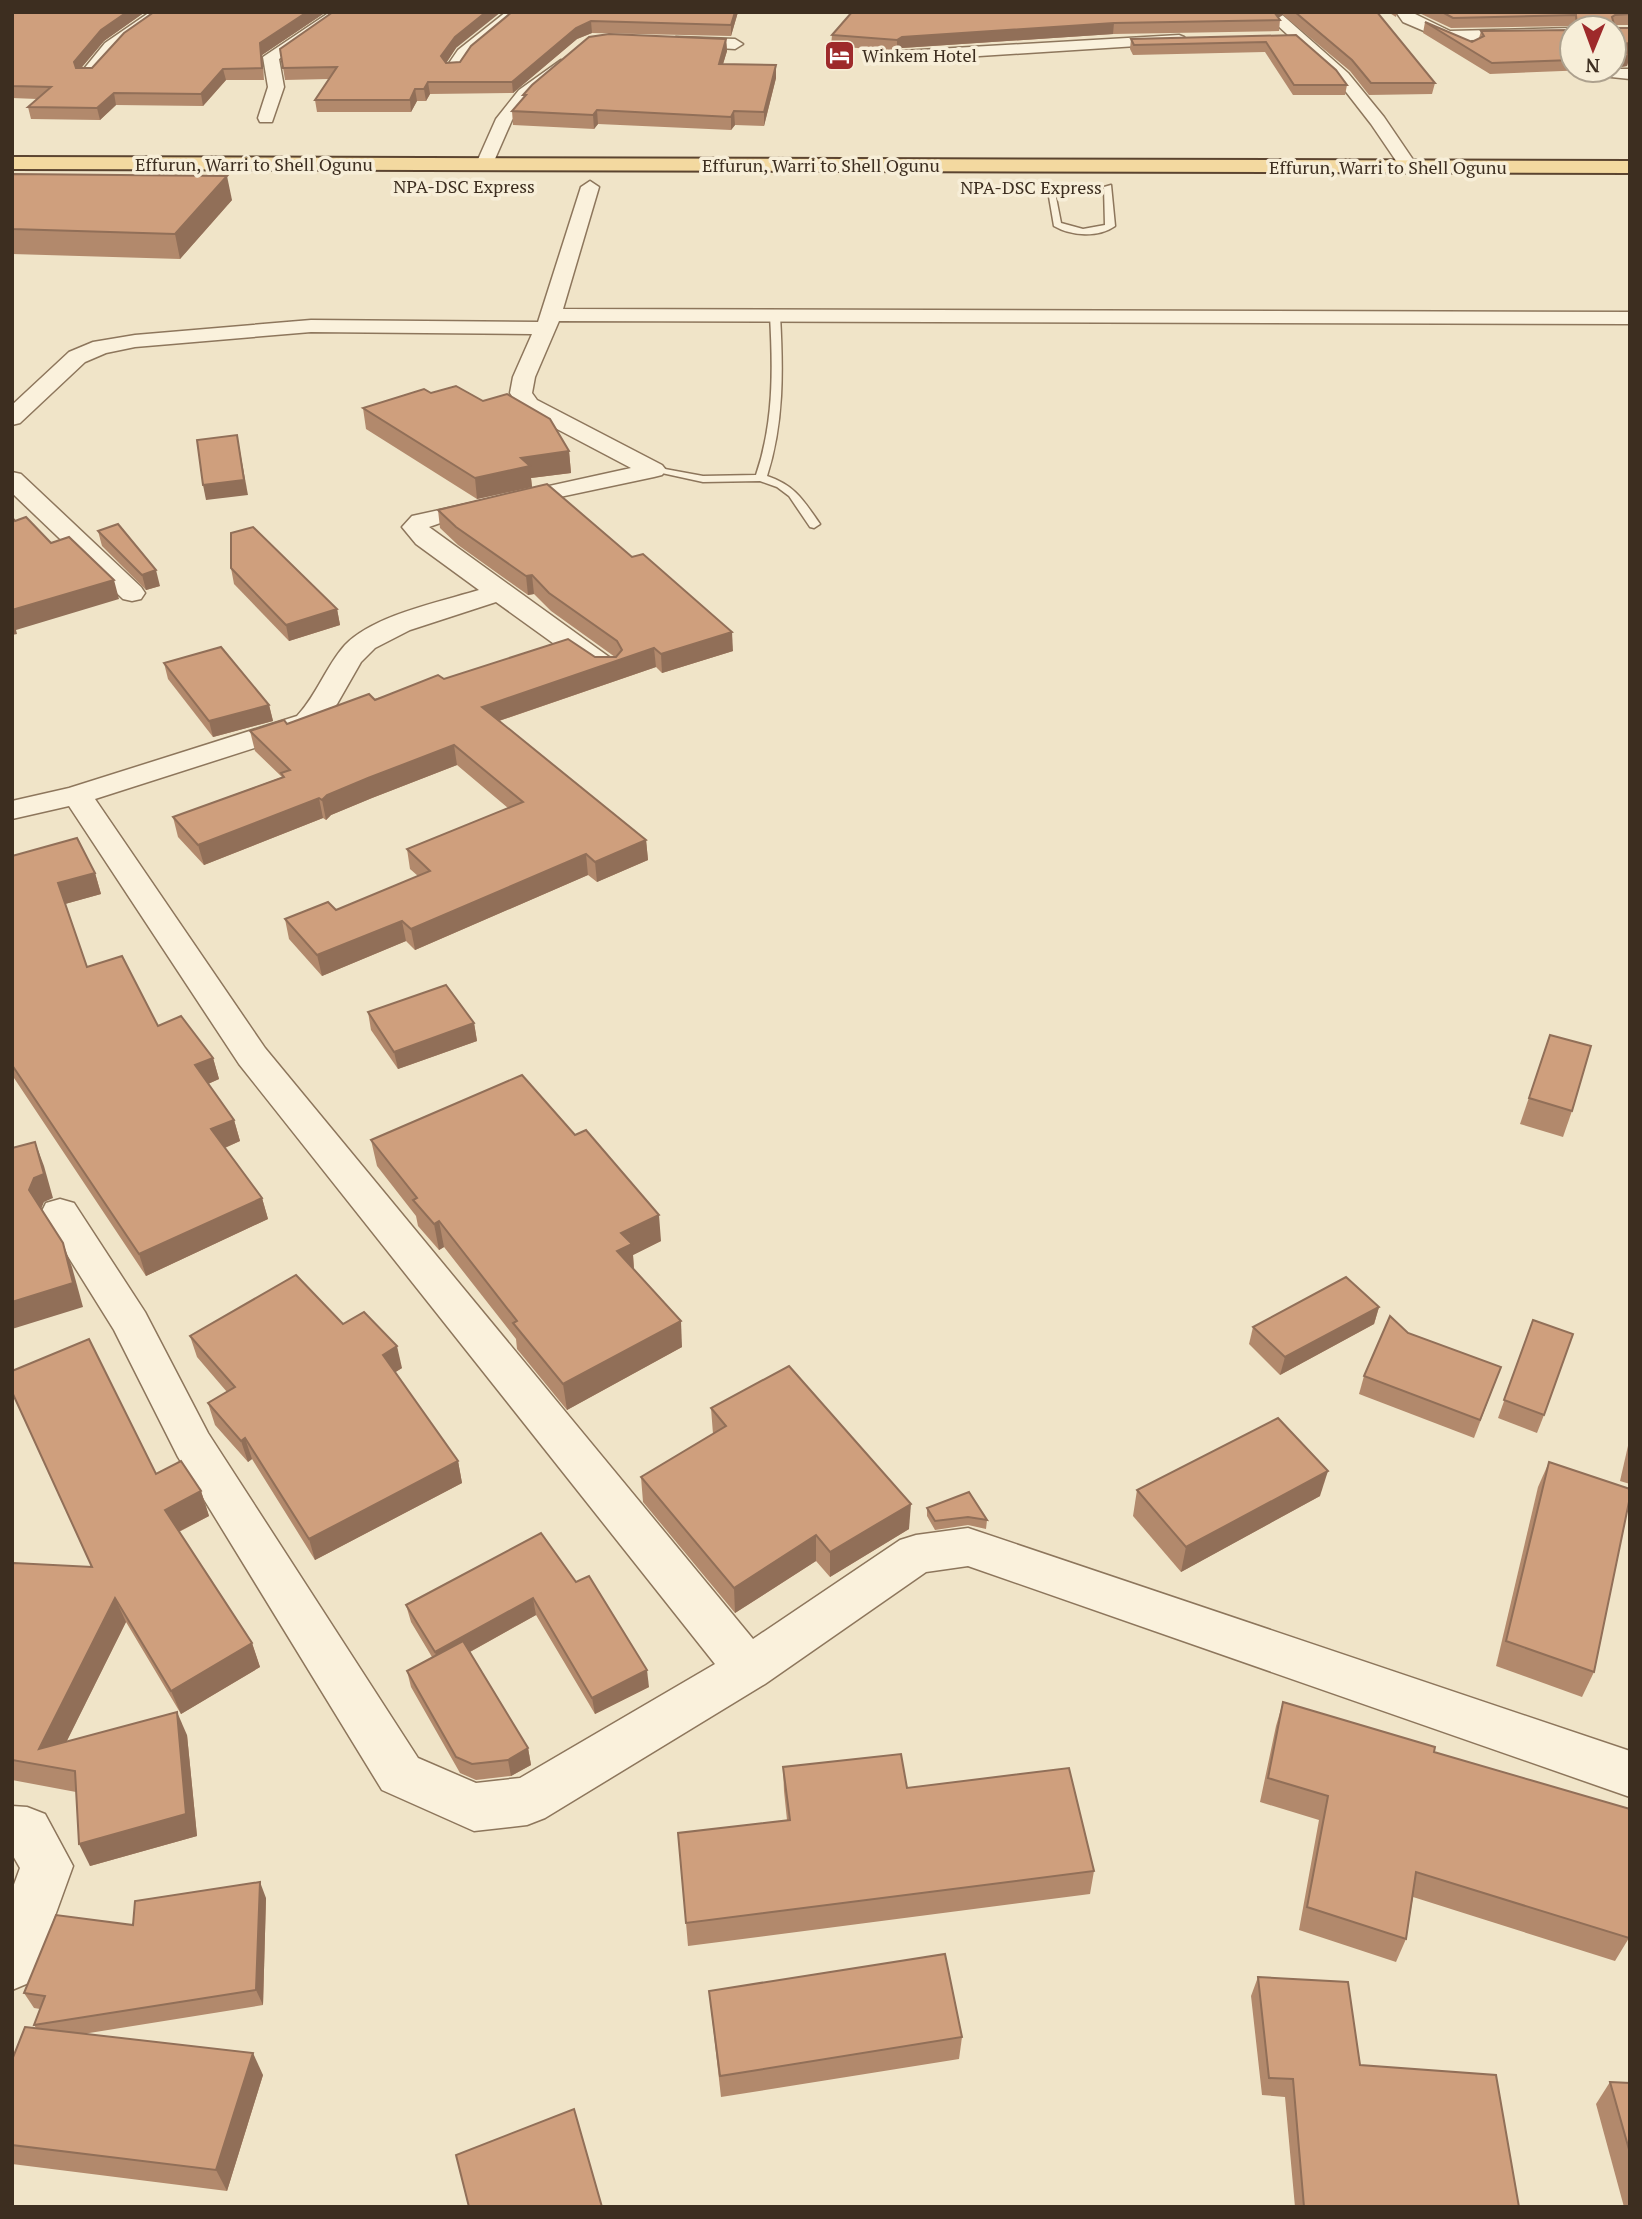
<svg xmlns="http://www.w3.org/2000/svg" width="1642" height="2219" viewBox="0 0 1642 2219" font-family="'PT Serif',serif">
	<style>
		.lines { fill: none; stroke-linecap: round; stroke-linejoin: round }
		.lane-casing { stroke: #8d765c; stroke-width: 3 }
		.street-casing { stroke: #8d765c; stroke-width: 3 }
		.primary-casing { stroke: #5b4430; stroke-width: 4 }
		.lane { fill: #faf1dc; fill-rule: evenodd }
		.street { fill: #faf1dc; fill-rule: evenodd }
		.primary { fill: #f3d9a0; fill-rule: evenodd }
		.wall { fill: #b2896c }
		.shaded-wall { fill: #916f58 }
		.building { fill: #cf9f7d; stroke: #916f58; stroke-width: 2 }
		.labels { text-anchor: middle; dominant-baseline: central; stroke-width: 7; stroke-linejoin: round; paint-order: stroke }
		.far-poi-label { font-size: 18px; fill: #3d2e20; stroke: #f7eed8; text-anchor: start }
		.far-street-label { font-size: 18px; fill: #3d2e20; stroke: #f7eed8 }
	</style>
	<rect width="100%" height="100%" fill="#f0e4c8"/>
	<g class="lines">
		<defs>
			<g id="lane">
				<path d="M 1047,185 L 1054,187 L 1061,223 L 1083,229 L 1105,225 L 1104,187 L 1111,185 L 1115,226 C 1098,238 1071,236 1054,226 Z"/>
				<path d="M 775,312 L 780,315 C 783,370 784,423 767,476 C 796,486 803,500 820,524 L 814,528 L 810,527 L 789,496 L 777,487 L 760,481 L 703,482 L 648,470 L 654,467 L 703,476 L 756,475 C 774,422 773,369 770,315 Z"/>
			</g>
			<g id="street">
				<polygon points="150,12 168,12 125,42 93,78 81,78 79,75 105,43"/>
				<polygon points="330,12 348,12 279,59 284,87 272,122 260,122 258,118 268,87 263,57"/>
				<polygon points="506,12 523,12 470,56 459,72 447,72 445,69 458,50"/>
				<polygon points="1263,12 1279,12 1348,73 1384,117 1418,167 1415,171 1403,171 1371,124 1336,79"/>
				<polygon points="1396,12 1411,12 1450,31 1572,28 1572,38 1470,40 1479,46 1471,51 1403,22"/>
				<polygon points="1179,35 1184,37 1187,40 1184,43 902,61 894,56 902,51"/>
				<polygon points="676,37 735,39 743,44 735,49 671,45 668,42"/>
				<polygon points="561,60 569,65 531,96 512,120 491,168 479,168 476,164 496,119 519,90"/>
				<polygon points="1617,69 1630,69 1630,79 1611,77 1609,74 1611,71"/>
				<path d="M 590,181 L 599,187 L 563,309 L 1630,312 L 1630,324 L 559,321 L 535,377 L 532,393 L 537,400 L 662,465 L 666,470 L 662,475 L 654,477 L 446,521 L 429,527 L 616,662 L 620,668 L 616,674 L 606,676 L 596,674 L 496,602 L 410,630 L 375,648 L 361,662 L 337,704 L 317,728 L 95,799 L 265,1048 L 753,1639 L 900,1540 L 916,1535 L 968,1528 L 1630,1751 L 1630,1797 L 968,1566 L 926,1572 L 765,1684 L 545,1818 L 527,1825 L 474,1831 L 382,1790 L 178,1457 L 114,1330 L 41,1213 L 46,1203 L 60,1199 L 74,1203 L 145,1312 L 208,1433 L 418,1758 L 476,1783 L 520,1778 L 715,1664 L 239,1064 L 69,806 L 12,819 L 12,801 L 69,788 L 297,716 C 317,695 326,666 345,645 C 374,615 440,602 479,590 L 416,544 L 402,527 L 412,516 L 631,468 L 521,410 L 510,393 L 513,377 L 532,334 L 311,332 L 135,347 L 106,353 L 85,362 L 20,423 L 12,425 L 12,405 L 69,352 L 93,342 L 135,335 L 311,320 L 538,322 L 581,187 Z"/>
				<polygon points="12,472 21,474 141,587 145,593 141,599 132,601 123,599 12,493"/>
				<polygon points="12,1806 27,1807 45,1814 73,1866 31,1982 12,1990 12,1890 20,1868 12,1854"/>
			</g>
			<polygon id="primary" points="12,157 1630,161 1630,173 12,169"/>
		</defs>
		<use href="#lane" class="lane-casing"/>
		<use href="#street" class="street-casing"/>
		<use href="#primary" class="primary-casing"/>
		<use href="#lane" class="lane"/>
		<use href="#street" class="street"/>
		<use href="#primary" class="primary"/>
	</g>
	<g class="wall">
		<polygon points="12,12 145,12 104,41 81,68 92,68 154,12 326,12 262,55 264,80 226,80 203,106 116,105 100,120 31,119 28,107 37,99 12,98"/>
		<polygon points="512,12 738,12 731,36 592,33 577,39 513,93 430,94 426,101 417,101 411,112 317,112 315,100 329,79 285,80 280,49 456,48 446,63 460,62"/>
		<polygon points="852,12 1377,12 1435,83 1432,94 1369,95 1350,71 1283,15 1278,17 1280,20 1279,31 1113,34 902,48 897,51 831,46 832,35"/>
		<polygon points="1388,12 1397,12 1396,17"/>
		<polygon points="1417,12 1630,12 1630,25 1614,25 1615,28 1630,28 1630,54 1628,54 1630,55 1627,66 1614,68 1614,28 1574,28 1574,26 1451,28"/>
		<polygon points="1425,22 1472,42 1479,38 1481,31 1572,30 1572,70 1588,70 1490,74 1423,33"/>
		<polygon points="1296,35 1347,85 1345,95 1293,95 1265,52 1133,55 1130,49 1131,39"/>
		<polygon points="726,39 727,51 723,64 776,78 764,126 735,125 731,130 598,124 594,129 513,125 512,111 524,97 523,95"/>
		<polygon points="12,174 232,200 180,259 12,254"/>
		<polygon points="431,393 569,451 571,473 531,478 532,487 477,499 366,429 363,408"/>
		<polygon points="438,510 733,651 662,673 656,667 499,721 646,840 648,860 597,882 588,875 415,950 406,941 322,976 289,939 285,919 336,910 418,876 410,869 407,849 508,808 457,765 372,798 331,815 326,820 323,818 204,865 178,837 173,817 282,777 255,751 250,731 287,724 444,679 595,657 615,657 551,611 534,594 528,595 458,545 440,528"/>
		<polygon points="98,531 160,586 146,590 102,546"/>
		<polygon points="231,568 337,609 340,625 289,641 234,584"/>
		<polygon points="164,663 269,705 273,721 213,737 168,679"/>
		<polygon points="12,856 95,873 101,894 65,904 87,967 158,1026 213,1058 219,1079 208,1084 234,1120 240,1141 225,1148 262,1198 268,1219 146,1276 12,1075"/>
		<polygon points="368,1012 474,1023 477,1041 398,1069 371,1030"/>
		<polygon points="1550,1035 1572,1111 1563,1137 1520,1124"/>
		<polygon points="371,1140 661,1241 633,1255 634,1270 682,1347 567,1410 517,1349 516,1339 444,1247 439,1250 418,1226 416,1216 377,1166"/>
		<polygon points="1379,1307 1374,1324 1280,1375 1249,1344 1253,1327"/>
		<polygon points="1533,1320 1544,1415 1537,1433 1498,1418"/>
		<polygon points="343,1324 402,1368 395,1372 458,1461 462,1483 315,1560 252,1459 248,1462 215,1425 208,1403 227,1392 197,1357 190,1336"/>
		<polygon points="1408,1333 1501,1367 1474,1438 1359,1394 1364,1376"/>
		<polygon points="711,1408 909,1529 830,1577 816,1561 735,1613 643,1502 641,1477 713,1434"/>
		<polygon points="1630,1437 1630,1484 1620,1481"/>
		<polygon points="1549,1462 1594,1672 1582,1697 1496,1666 1538,1487"/>
		<polygon points="156,1474 201,1491 209,1516 179,1532 252,1643 260,1667 181,1714 126,1622 66,1742 187,1735 197,1836 90,1866 76,1792 12,1780 12,1565 92,1567"/>
		<polygon points="1137,1490 1320,1496 1181,1572 1133,1516"/>
		<polygon points="927,1508 987,1520 986,1529 968,1525 935,1530 927,1516"/>
		<polygon points="541,1533 649,1687 595,1714 536,1615 470,1652 528,1748 531,1765 511,1776 476,1780 460,1773 411,1687 407,1671 432,1657 411,1622 406,1605"/>
		<polygon points="1283,1702 1434,1752 1629,1938 1615,1961 1413,1897 1406,1939 1396,1962 1299,1930 1319,1820 1260,1802 1276,1726"/>
		<polygon points="783,1767 907,1788 1094,1871 1090,1894 688,1946 686,1923 787,1820 784,1791"/>
		<polygon points="266,1898 263,2005 83,2034 263,2075 227,2191 12,2164 12,2060 36,2028 34,2025 40,2009 34,2008 24,1993 133,1925"/>
		<polygon points="1258,1977 1360,2065 1519,2207 1295,2207 1285,2097 1262,2095 1251,1996"/>
		<polygon points="709,1991 962,2037 959,2059 721,2097"/>
		<polygon points="1610,2082 1630,2083 1630,2207 1624,2207 1596,2104"/>
	</g>
	<g class="shaded-wall">
		<polygon points="127,12 145,12 104,41 77,73 74,62 101,30"/>
		<polygon points="307,12 326,12 262,55 264,80 260,43"/>
		<polygon points="486,12 501,12 456,48 443,68 441,56 455,37"/>
		<polygon points="735,12 738,12 731,36 731,25"/>
		<polygon points="1273,12 1283,12 1283,15 1275,20"/>
		<polygon points="591,21 592,33 577,39 513,93 512,82 576,28"/>
		<polygon points="1114,23 1113,34 902,48 897,51 897,40 902,37"/>
		<polygon points="726,39 727,51 719,77 719,64"/>
		<polygon points="1630,43 1630,54 1614,56 1614,45"/>
		<polygon points="1630,55 1627,66 1614,68 1614,58"/>
		<polygon points="776,65 776,78 764,126 764,112"/>
		<polygon points="223,69 226,80 203,106 201,94"/>
		<polygon points="428,82 430,94 426,101 424,89"/>
		<polygon points="415,89 417,101 411,112 410,100"/>
		<polygon points="114,93 116,105 100,120 97,108"/>
		<polygon points="597,110 598,124 594,129 593,115"/>
		<polygon points="734,111 735,125 731,130 731,117"/>
		<polygon points="227,176 232,200 180,259 175,234"/>
		<polygon points="237,435 248,495 206,500 203,485"/>
		<polygon points="569,451 571,473 531,478 532,487 477,499 475,478 521,458"/>
		<polygon points="156,570 160,586 146,590 142,575"/>
		<polygon points="532,575 534,594 528,595 526,576"/>
		<polygon points="114,580 119,599 16,630 17,634 12,635 12,610"/>
		<polygon points="337,609 340,625 289,641 286,625"/>
		<polygon points="732,632 733,651 662,673 661,654"/>
		<polygon points="654,648 656,667 484,726 482,707"/>
		<polygon points="269,705 273,721 213,737 209,721"/>
		<polygon points="454,745 457,765 372,798 331,815 326,820 322,800 327,795 368,778"/>
		<polygon points="319,798 323,818 204,865 198,845"/>
		<polygon points="646,840 648,860 597,882 595,862"/>
		<polygon points="586,854 588,875 415,950 411,929"/>
		<polygon points="95,873 101,894 65,904 58,883"/>
		<polygon points="402,921 406,941 322,976 317,955"/>
		<polygon points="474,1023 477,1041 398,1069 394,1052"/>
		<polygon points="213,1058 219,1079 201,1087 195,1065"/>
		<polygon points="234,1120 240,1141 217,1151 211,1129"/>
		<polygon points="35,1142 44,1166 53,1198 44,1202 39,1214 29,1190"/>
		<polygon points="262,1198 268,1219 146,1276 139,1254"/>
		<polygon points="659,1215 661,1241 633,1255 634,1270 617,1251 621,1233"/>
		<polygon points="439,1221 444,1247 439,1250 434,1224"/>
		<polygon points="63,1243 72,1267 83,1307 12,1329 12,1302"/>
		<polygon points="1379,1307 1374,1324 1280,1375 1285,1357"/>
		<polygon points="681,1321 682,1347 567,1410 563,1384"/>
		<polygon points="397,1346 402,1368 388,1377 383,1355"/>
		<polygon points="245,1438 252,1459 248,1462 241,1441"/>
		<polygon points="458,1461 462,1483 315,1560 309,1539"/>
		<polygon points="1328,1471 1320,1496 1181,1572 1186,1547"/>
		<polygon points="201,1491 209,1516 174,1534 165,1510"/>
		<polygon points="911,1504 909,1529 830,1577 830,1552"/>
		<polygon points="816,1535 816,1561 735,1613 734,1588"/>
		<polygon points="115,1598 126,1622 54,1767 39,1749"/>
		<polygon points="533,1598 536,1615 439,1669 435,1652"/>
		<polygon points="252,1643 260,1667 181,1714 171,1691"/>
		<polygon points="647,1670 649,1687 595,1714 592,1698"/>
		<polygon points="177,1712 187,1735 197,1836 90,1866 79,1844"/>
		<polygon points="528,1748 531,1765 511,1776 508,1760"/>
		<polygon points="260,1882 266,1898 263,2005 256,1990"/>
		<polygon points="253,2053 263,2075 227,2191 216,2170"/>
	</g>
	<g class="building">
		<polygon points="12,12 127,12 101,30 74,62 76,68 92,68 124,33 154,12 307,12 260,43 262,68 223,69 201,94 114,93 97,108 28,107 51,87 12,86"/>
		<polygon points="333,12 486,12 455,37 441,56 446,63 460,62 471,46 512,12 735,12 731,25 591,21 576,28 512,82 428,82 424,89 415,89 410,100 315,100 337,67 283,68 280,49"/>
		<polygon points="852,12 1274,12 1280,20 1114,23 902,37 897,40 832,35"/>
		<polygon points="1295,12 1377,12 1435,83 1371,83 1352,60"/>
		<polygon points="1442,12 1630,12 1630,14 1615,15 1612,17 1615,28 1630,28 1630,43 1614,45 1614,28 1576,28 1577,27 1576,15 1453,18"/>
		<polygon points="1425,22 1472,42 1484,36 1481,31 1572,30 1572,60 1492,63"/>
		<polygon points="609,34 726,39 719,64 776,65 764,112 734,111 731,117 597,110 593,115 512,111 526,95 523,95 532,85 589,37"/>
		<polygon points="1296,35 1336,70 1347,85 1294,85 1266,42 1134,45 1131,39"/>
		<polygon points="1614,45 1630,55 1614,58"/>
		<polygon points="12,174 227,176 175,234 12,229"/>
		<polygon points="456,386 483,401 507,394 550,419 569,451 521,458 530,466 475,478 363,408 424,389 431,393"/>
		<polygon points="237,435 244,480 203,485 197,440"/>
		<polygon points="547,484 632,557 643,554 732,632 661,654 654,648 482,707 646,840 595,862 586,854 411,929 402,921 317,955 285,919 328,902 336,910 430,871 407,849 523,802 454,745 368,778 327,795 322,800 319,798 198,845 173,817 284,777 281,773 290,770 250,731 284,720 287,724 369,694 375,700 438,675 444,679 568,639 595,657 616,657 622,650 617,641 549,593 532,575 526,576 456,527 438,510"/>
		<polygon points="12,517 15,521 26,517 51,543 69,537 114,580 12,610"/>
		<polygon points="118,524 156,570 142,575 98,531"/>
		<polygon points="253,527 337,609 286,625 231,568 231,533"/>
		<polygon points="221,647 269,705 209,721 164,663"/>
		<polygon points="77,838 95,873 58,883 87,967 122,956 158,1026 181,1016 213,1058 195,1065 234,1120 211,1129 262,1198 139,1254 12,1065 12,856"/>
		<polygon points="446,985 474,1023 394,1052 368,1012"/>
		<polygon points="1550,1035 1591,1046 1572,1111 1529,1098"/>
		<polygon points="522,1075 575,1135 586,1130 659,1215 621,1233 632,1244 617,1251 681,1321 563,1384 513,1323 517,1321 439,1221 434,1224 413,1200 417,1198 371,1140"/>
		<polygon points="35,1142 44,1174 34,1178 29,1190 63,1243 73,1283 12,1302 12,1148"/>
		<polygon points="296,1275 343,1324 364,1312 397,1346 383,1355 458,1461 309,1539 245,1438 241,1441 208,1403 235,1387 190,1336"/>
		<polygon points="1346,1277 1379,1307 1285,1357 1253,1327"/>
		<polygon points="1390,1316 1408,1333 1501,1367 1480,1420 1364,1376"/>
		<polygon points="1533,1320 1573,1334 1544,1415 1504,1400"/>
		<polygon points="89,1339 156,1474 181,1461 201,1491 165,1510 252,1643 171,1691 115,1598 39,1749 177,1712 186,1814 79,1844 75,1771 12,1760 12,1565 14,1563 92,1567 12,1392 12,1371"/>
		<polygon points="789,1366 911,1504 830,1552 816,1535 734,1588 641,1477 726,1426 711,1408"/>
		<polygon points="1278,1418 1328,1471 1186,1547 1137,1490"/>
		<polygon points="1549,1462 1630,1489 1630,1497 1594,1672 1506,1641"/>
		<polygon points="969,1492 987,1520 968,1517 935,1521 927,1508"/>
		<polygon points="541,1533 576,1582 589,1576 647,1670 592,1698 533,1598 435,1652 406,1605"/>
		<polygon points="463,1641 528,1748 508,1760 472,1764 456,1757 407,1671"/>
		<polygon points="1283,1702 1435,1747 1434,1752 1630,1809 1629,1938 1416,1872 1406,1939 1307,1907 1328,1796 1268,1778"/>
		<polygon points="901,1754 907,1788 1069,1768 1094,1871 686,1923 678,1833 790,1820 783,1767"/>
		<polygon points="260,1882 256,1990 34,2025 45,1996 24,1993 56,1915 133,1925 135,1901"/>
		<polygon points="945,1954 962,2037 720,2076 709,1991"/>
		<polygon points="1258,1977 1348,1982 1360,2065 1496,2075 1519,2207 1304,2207 1293,2079 1269,2078"/>
		<polygon points="25,2027 253,2053 216,2170 12,2145 12,2060"/>
		<polygon points="1610,2082 1630,2083 1630,2153"/>
		<polygon points="574,2109 602,2207 469,2207 456,2155"/>
	</g>
	<defs>
		<symbol id="hotel-square" viewBox="-11 -11 22 22"><rect x="-9" y="-9" width="18" height="18" rx="4" fill="#9e2a2b" stroke="#f7eed8"/><path d="M-6-4.5h1.5V1H6V5H4.5V3h-9V5H-6ZM-4 0a1.8 1.8 0 1 1 3.6 0ZM.5 0V-2.5h3Q6-2.5 6 0Z" fill="#fff"/></symbol>
	</defs>
	<g fill-rule="evenodd">
		<use href="#hotel-square" x="822" y="38" width="35" height="35"/>
	</g>
	<g class="labels">
		<g class="far-poi-label">
			<text x="862" y="55">Winkem Hotel</text>
		</g>
		<g class="far-street-label">
			<text x="254" y="164">Effurun, Warri to Shell Ogunu</text>
			<text x="821" y="165">Effurun, Warri to Shell Ogunu</text>
			<text x="1388" y="167">Effurun, Warri to Shell Ogunu</text>
			<text x="464" y="186">NPA-DSC Express</text>
			<text x="1031" y="187">NPA-DSC Express</text>
		</g>
	</g>
	<rect width="1642" height="2219" fill="none" stroke="#3d2e20" stroke-width="28"/>
	<g transform="translate(1593 49) rotate(181)"><circle r="33" fill="#f7eed8" stroke="#ada18e" stroke-width="2"/>
	<path d="M0-5L12 26L0 18L-12 26Z" fill="#9e2a2b"/>
	<text y="-10" font-size="19" font-weight="bold" text-anchor="middle" fill="#3d2e20">N</text>
	</g>
</svg>
